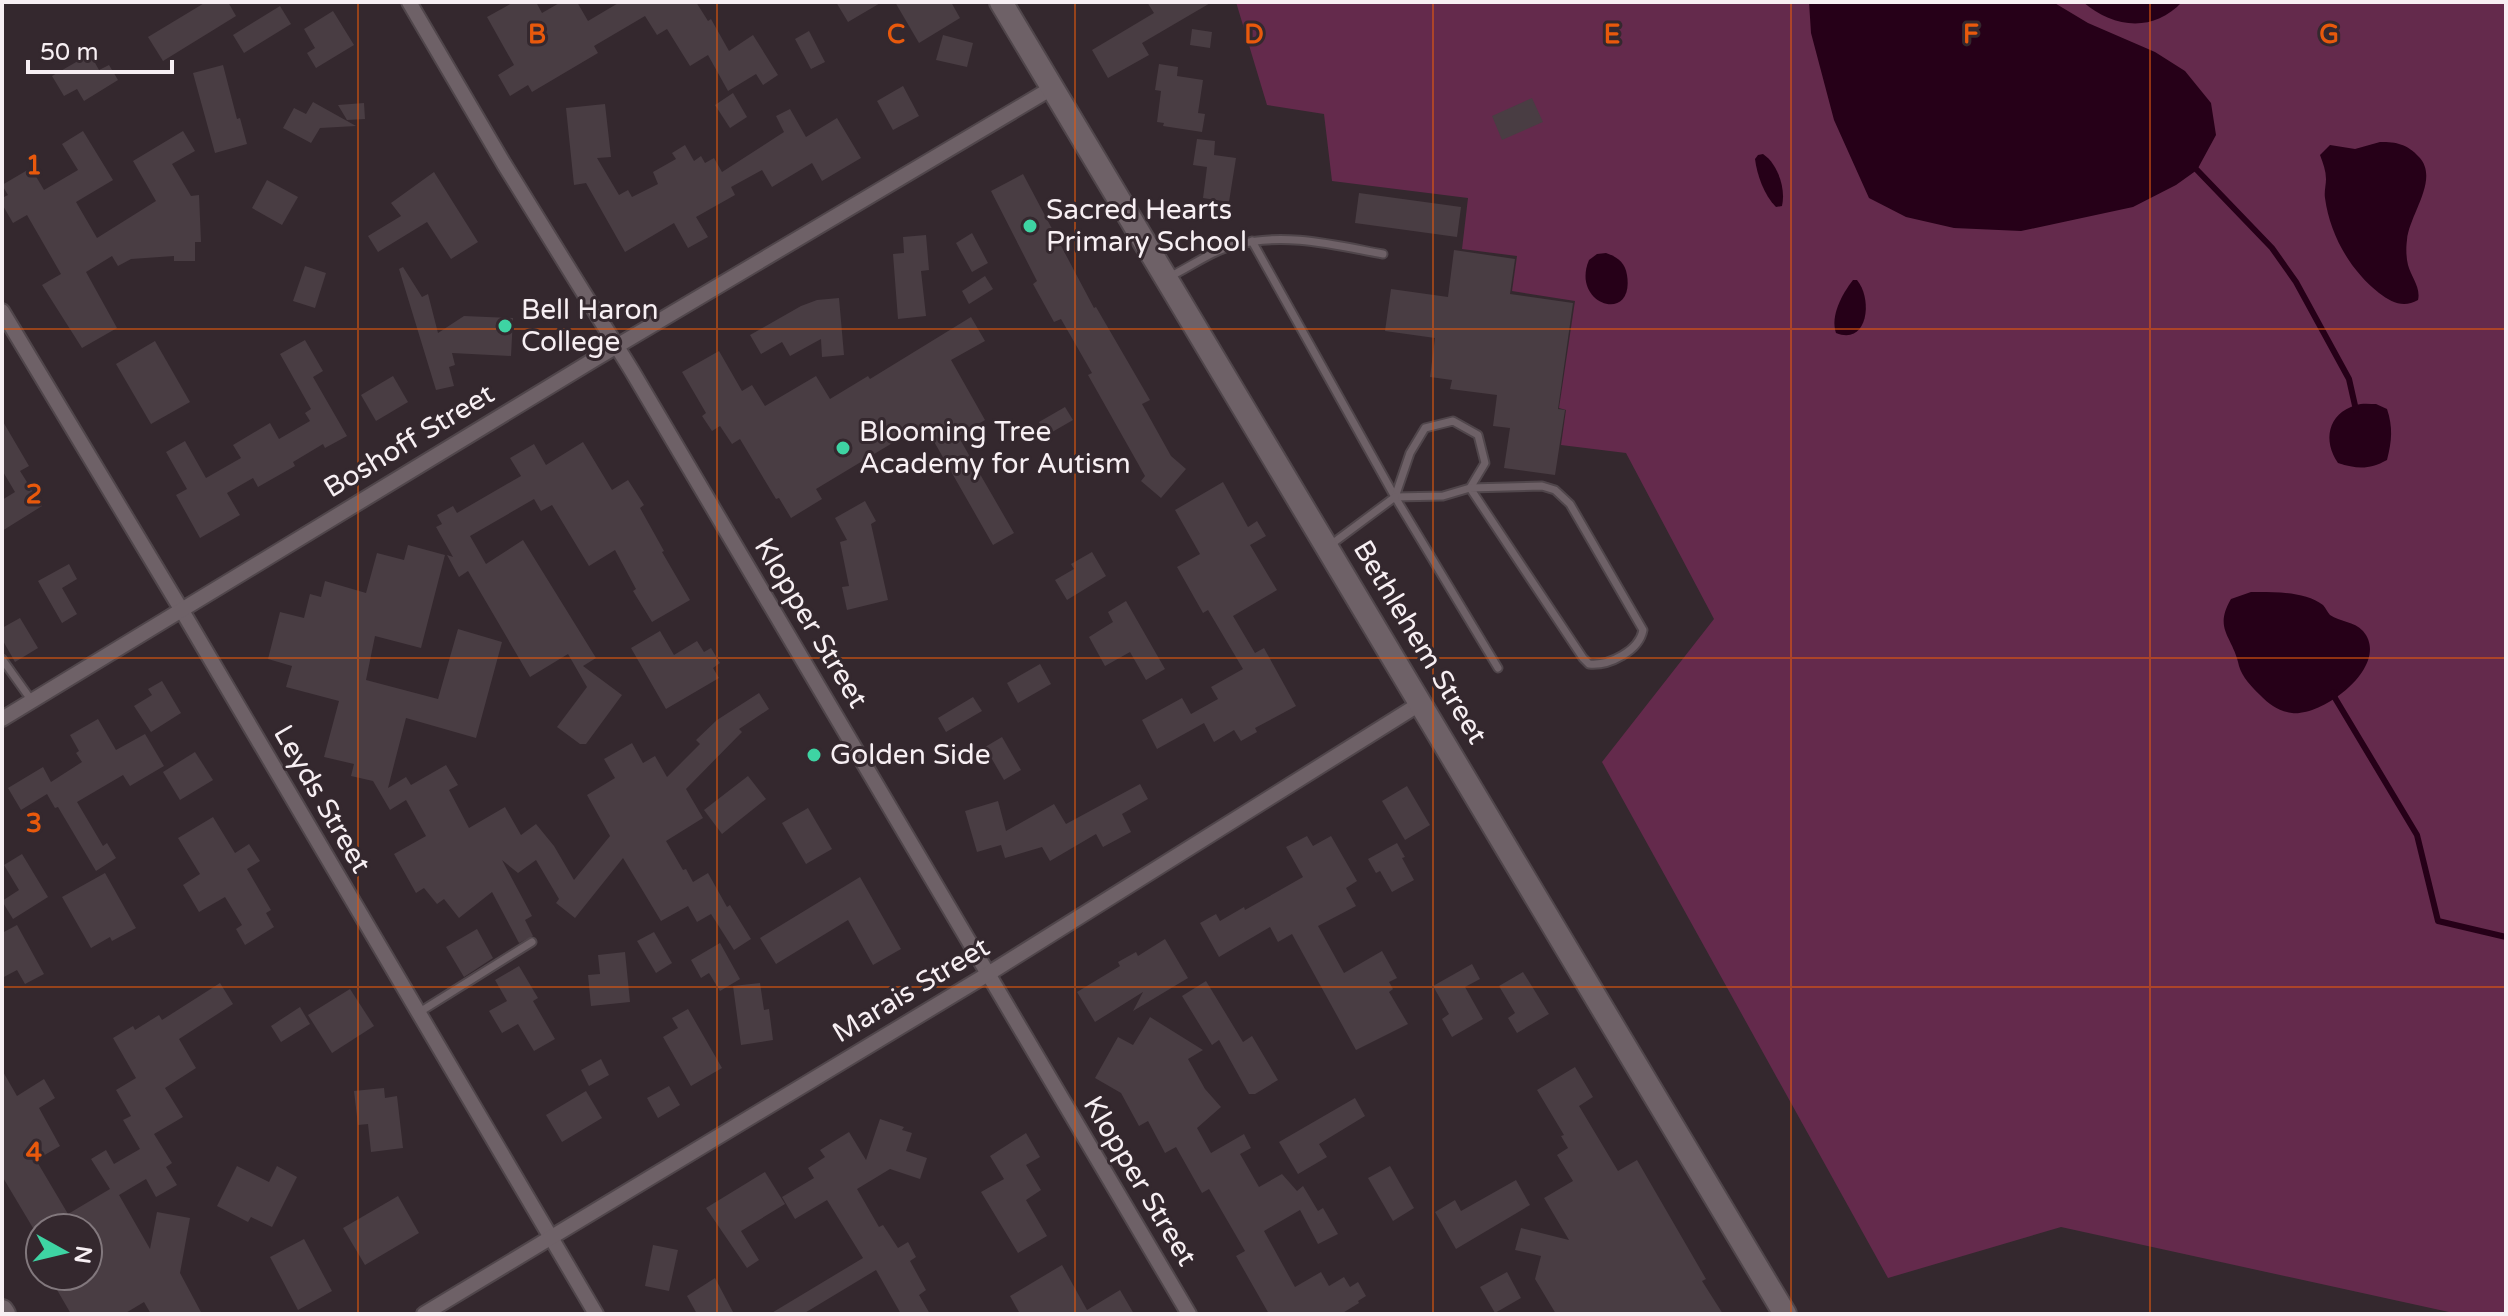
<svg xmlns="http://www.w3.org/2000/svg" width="2508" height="1316" viewBox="0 0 2508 1316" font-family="'Varela Round',sans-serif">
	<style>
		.green { fill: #642a4c }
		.water { fill: #260018 }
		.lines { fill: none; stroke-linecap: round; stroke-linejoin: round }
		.stream { stroke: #260018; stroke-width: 6 }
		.building { fill: #493d43 }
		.lane-casing { stroke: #50464b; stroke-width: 11 }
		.street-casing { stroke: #50464b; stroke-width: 18 }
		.secondary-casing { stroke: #50464b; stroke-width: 26 }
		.lane { stroke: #6e6167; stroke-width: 7 }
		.street { stroke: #6e6167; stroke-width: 14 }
		.secondary { stroke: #6e6167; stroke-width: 22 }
		.grid { fill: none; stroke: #e8590c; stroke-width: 2; stroke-opacity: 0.55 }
		.poi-dot { fill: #3ed4a3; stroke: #34282e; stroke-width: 3 }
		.labels { text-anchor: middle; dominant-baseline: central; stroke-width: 6; stroke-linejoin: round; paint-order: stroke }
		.poi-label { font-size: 28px; fill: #f7eff3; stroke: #34282e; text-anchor: start }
		.street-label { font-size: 28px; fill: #f7eff3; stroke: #34282e }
		.grid-label { font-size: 26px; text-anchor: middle; font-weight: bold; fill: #e8590c; stroke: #34282e; stroke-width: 6; stroke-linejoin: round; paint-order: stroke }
	</style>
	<rect width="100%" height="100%" fill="#34282e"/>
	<polygon class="green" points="1236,2 2506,2 2506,1314 2458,1314 2061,1227 1888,1278 1602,762 1714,619 1626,453 1561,445 1566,410 1559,408 1575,301 1512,291 1517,256 1462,249 1468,198 1332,181 1324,114 1267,105"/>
	<g class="water">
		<polygon points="1809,2 2053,2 2088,23 2155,52 2185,71 2211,103 2216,135 2197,170 2176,185 2133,207 2021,231 1954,228 1906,217 1869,198 1834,120 1811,33"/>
		<path d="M 2083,2 L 2182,2 C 2153,33 2113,28 2083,2 Z"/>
		<path d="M 2380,142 C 2397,142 2407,144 2419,157 C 2440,179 2409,215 2407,240 C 2406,247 2406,257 2408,265 C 2411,277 2421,287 2418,300 C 2404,308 2392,303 2379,293 C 2350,270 2330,235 2325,198 C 2324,192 2326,185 2326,179 C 2326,171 2323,163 2320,155 L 2330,145 L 2355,149 Z"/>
		<path d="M 1763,154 C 1778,164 1786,189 1782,206 L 1776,207 C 1764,195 1757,175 1755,159 L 1758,155 Z"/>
		<path d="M 1606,253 C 1618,257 1625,263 1627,275 C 1635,325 1570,305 1589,260 L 1597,254 Z"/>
		<path d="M 1853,280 L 1857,280 C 1873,299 1868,346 1836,333 C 1830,316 1842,294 1853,280 Z"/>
		<path d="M 2376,404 L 2387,409 C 2393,427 2392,441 2387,460 C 2369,470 2357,469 2338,463 C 2323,441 2327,414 2356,405 C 2362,403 2370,404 2376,404 Z"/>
		<path d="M 2251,592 C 2272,592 2305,591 2323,605 C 2326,608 2327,612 2330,615 C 2340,622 2354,621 2363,631 C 2392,665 2323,717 2292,713 C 2278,711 2270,705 2260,695 C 2252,687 2242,677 2239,666 C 2233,636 2213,630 2231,599 Z"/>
	</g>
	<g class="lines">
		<g class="stream">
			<polyline points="2197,170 2272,248 2296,282 2349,379 2356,410"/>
			<polyline points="2334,692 2335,698 2417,835 2438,921 2506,937"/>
		</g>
	</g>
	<g class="building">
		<polygon points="206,2 228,2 236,16 163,61 148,37"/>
		<polygon points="514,2 536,2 542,13 561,2 577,2 588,21 620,2 696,2 708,21 711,19 729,51 753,35 778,75 763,85 756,74 728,91 708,55 690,66 667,29 657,35 645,16 594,46 598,53 532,92 528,85 510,96 498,75 514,65 487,17"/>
		<polygon points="836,2 882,2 848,22"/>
		<polygon points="895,2 951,2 960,18 919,43"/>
		<polygon points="1147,2 1212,2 1142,43 1149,55 1108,78 1092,50 1154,13"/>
		<polygon points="280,6 291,24 244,53 233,35"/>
		<polygon points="333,11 354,45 316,68 307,53 315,48 304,29"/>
		<polygon points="1192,29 1212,32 1210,48 1190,45"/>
		<polygon points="809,31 825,62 811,69 795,39"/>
		<polygon points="943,35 973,43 967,67 936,60"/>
		<polygon points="90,54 99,70 109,65 118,80 84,101 77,89 64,96 52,76"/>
		<polygon points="1159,64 1178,67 1177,76 1203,80 1198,113 1205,114 1202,132 1163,126 1164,123 1157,122 1161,91 1155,90"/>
		<polygon points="223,65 237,119 240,118 247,144 215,153 193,73"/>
		<polygon points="903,86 919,116 893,130 877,101"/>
		<polygon points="733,93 747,117 730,128 715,105"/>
		<polygon points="1532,98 1543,122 1502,140 1492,116"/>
		<polygon points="313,102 356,126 320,128 311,143 283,128 294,108 306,114"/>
		<polygon points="364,103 365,119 347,120 338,105"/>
		<polygon points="605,104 611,157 597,158 619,195 628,190 632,197 658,184 653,172 676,159 672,153 685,145 694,161 701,156 705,163 714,158 722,172 784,132 776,116 790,109 806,137 837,118 861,158 822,181 812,163 772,187 762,170 731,187 735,195 696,217 708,237 688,248 674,223 625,252 586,183 574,185 566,108"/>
		<polygon points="83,131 113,180 76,202 97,238 156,201 133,161 183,131 195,151 172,164 191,196 199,195 201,242 195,242 195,261 174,261 174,256 131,259 118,266 112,256 86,272 117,328 82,348 42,285 61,274 27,215 13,223 2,204 2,198 8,195 2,185 31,168 44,190 78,170 62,144"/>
		<polygon points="1197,139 1215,141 1214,155 1236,158 1229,202 1203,198 1207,167 1193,165"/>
		<polygon points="434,172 478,242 451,259 427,222 378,252 368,236 401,216 391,203"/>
		<polygon points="1023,174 1094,308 1096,307 1150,400 1142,404 1171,456 1186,469 1161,498 1141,481 1145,476 1088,375 1092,373 1061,319 1054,322 1033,284 1037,281 991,191"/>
		<polygon points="267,180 298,197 282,225 252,208"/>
		<polygon points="1359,193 1461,207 1457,237 1355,223"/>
		<polygon points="972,233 988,263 972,272 956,243"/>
		<polygon points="926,235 929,270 921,271 926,316 898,319 893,254 904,253 903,237"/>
		<polygon points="1454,250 1515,259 1510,294 1573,303 1558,409 1565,410 1555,475 1504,468 1510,428 1493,426 1497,395 1450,389 1452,380 1430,377 1435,338 1385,331 1391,289 1448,297"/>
		<polygon points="305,266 326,273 315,308 293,301"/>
		<polygon points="403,267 422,297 428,294 438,333 464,316 513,318 511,356 452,353 455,365 449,367 454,386 436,390 399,269"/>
		<polygon points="985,276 993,289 969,304 962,291"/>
		<polygon points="839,298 844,355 822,357 821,339 790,356 782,342 761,354 750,335 801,306 817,300"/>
		<polygon points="971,317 985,341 951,360 985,420 958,436 1014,533 993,545 924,424 816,489 822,499 791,518 779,498 776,499 740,439 732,444 720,426 712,431 702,416 706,413 682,372 719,351 742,391 752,385 765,406 816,376 830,399 868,376 870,379"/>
		<polygon points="305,340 323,371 313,377 347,436 325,448 323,444 293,462 295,466 258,487 253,478 227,493 240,515 200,538 176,495 187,489 166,452 185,441 206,478 241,458 233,445 270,423 279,439 310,421 305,413 311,409 280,354"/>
		<polygon points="155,341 190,402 151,424 116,364"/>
		<polygon points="393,376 408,402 376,421 361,395"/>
		<polygon points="1065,407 1073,420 1047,435 1039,422"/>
		<polygon points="2,420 29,466 20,471 42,506 2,531 2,500 15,492 2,470"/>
		<polygon points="583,442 612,490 628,480 644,505 640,508 664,551 662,552 690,600 652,622 633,591 636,589 615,550 589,566 552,505 541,511 534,499 470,536 486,564 523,540 596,658 583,666 622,695 586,744 580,744 557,727 587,687 568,654 530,677 468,571 459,577 447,555 453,557 436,527 442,524 437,515 453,506 457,513 521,476 510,458 534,444 546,465"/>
		<polygon points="1223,482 1248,527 1257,521 1266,536 1250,545 1277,590 1233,616 1255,653 1264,648 1296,706 1255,728 1257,732 1241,741 1234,730 1214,742 1204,723 1157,749 1142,720 1182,698 1191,714 1218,699 1211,687 1243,669 1208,610 1203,613 1177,567 1200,554 1175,510"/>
		<polygon points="865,501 876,521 871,524 888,600 847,610 842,587 849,586 840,542 847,540 835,518"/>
		<polygon points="408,545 445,555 421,648 375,636 366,680 438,699 458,629 502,642 476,738 406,718 388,788 406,777 411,785 446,765 458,785 449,790 469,828 505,807 521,835 536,824 554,846 574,880 610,836 587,795 615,778 604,759 632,743 643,763 655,756 667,777 700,744 696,740 717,720 759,693 769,709 739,729 742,732 686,789 703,818 666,841 683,870 686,869 693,882 708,873 727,907 730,905 751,939 734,950 711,914 697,922 688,906 661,921 623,858 575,918 556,903 559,899 536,860 518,873 502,860 532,916 525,920 533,936 519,943 492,892 459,918 444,899 437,904 424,888 416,893 394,854 426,836 406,800 390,810 373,781 351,776 354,764 324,757 339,701 286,687 292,666 268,659 280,612 304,618 310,594 321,597 325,581 366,593 377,553 404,560"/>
		<polygon points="1092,552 1106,576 1067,600 1055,580 1074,569 1071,564"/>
		<polygon points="69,564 77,579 62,588 77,614 62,623 38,581"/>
		<polygon points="1126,601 1165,669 1146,680 1130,652 1105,666 1089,637 1113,622 1108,612"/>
		<polygon points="20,618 38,648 15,662 2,639 2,628"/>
		<polygon points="660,631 674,655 697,641 704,652 711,648 720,663 713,668 719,678 666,709 631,648"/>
		<polygon points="1040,664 1051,684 1018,703 1007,683"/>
		<polygon points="162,681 181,713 151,732 134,706 152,695 148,689"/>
		<polygon points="973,697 982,711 946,732 938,718"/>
		<polygon points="98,719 116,750 145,734 164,766 130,786 123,775 77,802 103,846 107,843 116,858 96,871 58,807 55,808 47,794 21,810 8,788 43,767 51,782 82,762 76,753 79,751 70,735"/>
		<polygon points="1002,737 1021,770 1004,780 985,747"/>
		<polygon points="195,752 213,780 180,800 163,772"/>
		<polygon points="748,776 766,799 722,834 704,810"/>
		<polygon points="1140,784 1148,799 1122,814 1131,832 1103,847 1096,834 1050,861 1042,847 1005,858 1001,845 977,852 965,811 998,801 1006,831 1054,804 1066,824"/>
		<polygon points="1407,786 1430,825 1405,840 1382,801"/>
		<polygon points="808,808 832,849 806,864 782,823"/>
		<polygon points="213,817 235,853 249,844 260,861 247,869 271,910 266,913 274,927 245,945 236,929 242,925 225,897 199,912 183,885 200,874 178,838"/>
		<polygon points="1307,836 1313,846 1331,836 1357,881 1346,888 1356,906 1318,926 1344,973 1382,951 1397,978 1389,982 1393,989 1389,992 1408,1024 1356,1050 1292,934 1278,942 1270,927 1219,957 1200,923 1216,914 1220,921 1244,907 1245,910 1303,877 1286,847"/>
		<polygon points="1397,843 1405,857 1402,858 1414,880 1392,892 1380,871 1376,873 1368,859"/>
		<polygon points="22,854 48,897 13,919 2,901 19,890 4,865"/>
		<polygon points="105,873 136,928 112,941 110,937 91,948 62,897"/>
		<polygon points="860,877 901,949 873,965 848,920 776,964 760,938"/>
		<polygon points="17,925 44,974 25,984 17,970 2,978 2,933"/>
		<polygon points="477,929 493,958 464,977 446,947"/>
		<polygon points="654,932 672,963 656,973 637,941"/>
		<polygon points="1165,939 1188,978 1133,1011 1143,992 1095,1022 1077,992 1120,966 1118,962 1136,952 1138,956"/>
		<polygon points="720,943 740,979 720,991 709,973 701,978 691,960"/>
		<polygon points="625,952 630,1002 591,1006 588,975 600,974 598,955"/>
		<polygon points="1472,964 1480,979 1465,987 1483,1019 1452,1037 1442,1019 1449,1014 1433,986"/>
		<polygon points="519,966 538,998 533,1001 555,1039 534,1051 518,1024 502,1033 489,1011 507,1001 495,980"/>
		<polygon points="1523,972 1549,1014 1517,1033 1508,1018 1515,1013 1499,986"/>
		<polygon points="1206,981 1243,1042 1252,1036 1278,1080 1255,1094 1249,1094 1219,1040 1212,1045 1182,996"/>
		<polygon points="220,983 233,1004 179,1039 196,1068 165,1088 183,1117 154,1134 172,1163 166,1167 177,1185 156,1197 146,1179 119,1195 150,1249 157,1212 190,1218 180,1273 202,1314 151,1314 144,1302 124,1314 71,1314 49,1276 88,1276 88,1228 33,1228 2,1176 2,1070 17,1096 44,1079 55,1098 39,1108 60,1146 36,1160 68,1214 110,1189 91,1159 106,1150 114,1164 140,1149 123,1120 131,1116 116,1090 136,1078 113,1038 133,1026 135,1030 159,1015 162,1020"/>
		<polygon points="760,983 764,1010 769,1009 773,1040 741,1045 733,986"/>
		<polygon points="350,989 374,1026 332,1053 308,1015"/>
		<polygon points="300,1007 310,1024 281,1042 271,1026"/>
		<polygon points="688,1009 722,1068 691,1086 663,1037 678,1028 672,1018"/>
		<polygon points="1150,1017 1203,1050 1188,1059 1205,1089 1221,1107 1197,1128 1211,1153 1244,1134 1251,1148 1240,1154 1259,1187 1282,1174 1297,1191 1303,1186 1318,1211 1323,1208 1338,1234 1318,1244 1300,1210 1264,1231 1295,1287 1321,1272 1329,1286 1344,1277 1350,1287 1358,1282 1366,1296 1358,1301 1359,1303 1341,1314 1269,1314 1236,1256 1245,1251 1209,1189 1202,1193 1176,1147 1165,1153 1148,1121 1139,1126 1121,1093 1095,1078 1118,1037 1133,1045"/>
		<polygon points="601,1059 609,1075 589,1086 581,1070"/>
		<polygon points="1575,1067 1593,1097 1579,1106 1618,1171 1637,1160 1706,1279 1702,1281 1723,1314 1556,1314 1535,1279 1541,1256 1515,1250 1521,1228 1569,1240 1544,1198 1573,1181 1557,1155 1568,1148 1561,1136 1564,1135 1537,1090"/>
		<polygon points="669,1086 680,1105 658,1118 647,1098"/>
		<polygon points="384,1088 385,1098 397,1096 403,1148 371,1152 368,1124 358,1125 354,1091"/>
		<polygon points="586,1091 602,1118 562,1142 546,1115"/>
		<polygon points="1355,1098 1365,1116 1319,1144 1327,1157 1298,1174 1279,1142"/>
		<polygon points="880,1119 904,1127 902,1130 912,1133 906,1151 927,1158 920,1179 890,1169 857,1189 879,1227 883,1225 898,1248 908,1242 916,1257 910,1261 926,1290 919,1295 930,1314 901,1314 876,1270 803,1314 770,1314 863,1258 827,1200 795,1219 782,1197 814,1178 808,1168 825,1157 820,1150 849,1132 866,1160"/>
		<polygon points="1026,1133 1040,1157 1026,1165 1041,1190 1026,1200 1047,1236 1018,1253 981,1192 1004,1179 990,1156"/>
		<polygon points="237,1166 269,1182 277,1166 297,1177 272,1227 251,1217 248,1222 217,1206"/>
		<polygon points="1390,1166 1414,1208 1393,1221 1368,1178"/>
		<polygon points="765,1172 785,1204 741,1231 759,1260 747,1268 706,1208"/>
		<polygon points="1516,1180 1530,1205 1456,1249 1435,1212 1455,1200 1461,1211"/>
		<polygon points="398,1196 419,1233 365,1265 343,1228"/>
		<polygon points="304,1239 332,1291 298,1310 270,1257"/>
		<polygon points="653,1245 678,1250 669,1291 645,1286"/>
		<polygon points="1062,1265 1087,1310 1120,1290 1134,1314 1020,1314 1010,1296"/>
		<polygon points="1507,1272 1521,1298 1495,1313 1480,1287"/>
		<polygon points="715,1278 734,1314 697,1314 687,1296"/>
	</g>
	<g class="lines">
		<defs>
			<g id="lane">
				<polyline points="1252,241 1395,497 1498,668"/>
				<path d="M 1169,277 C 1190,267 1213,250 1235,245 C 1285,232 1334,245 1383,254"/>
				<polygon points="1453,421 1478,435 1485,463 1470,488 1443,496 1395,497 1410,453 1425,428"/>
				<path d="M 1542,486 L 1555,490 L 1570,504 L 1643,630 C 1639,651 1609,666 1589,664 L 1583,658 L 1470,488 Z"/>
				<polyline points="1329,546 1395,497"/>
				<polyline points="2,659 32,701"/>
				<polyline points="418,1013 532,942"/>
			</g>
			<g id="street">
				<polyline points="409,2 504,164 632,371 1189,1314"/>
				<polyline points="2,311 181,609 596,1314"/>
				<polyline points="2,719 595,359 1052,88"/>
				<polyline points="424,1314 988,974 1421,703"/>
			</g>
			<g id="secondary">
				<polyline points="1001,2 1785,1314"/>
				<polyline points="2,1311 4,1314"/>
			</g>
		</defs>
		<use href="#lane" class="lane-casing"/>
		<use href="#street" class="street-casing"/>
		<use href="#secondary" class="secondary-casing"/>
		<use href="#lane" class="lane"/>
		<use href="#street" class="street"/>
		<use href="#secondary" class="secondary"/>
	</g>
	<path class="grid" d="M 358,2 L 358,1314M 717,2 L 717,1314M 1075,2 L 1075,1314M 1433,2 L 1433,1314M 1791,2 L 1791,1314M 2150,2 L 2150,1314M 2,329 L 2506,329M 2,658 L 2506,658M 2,987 L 2506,987"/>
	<g class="poi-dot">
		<circle cx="1030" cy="226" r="8"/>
		<circle cx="505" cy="326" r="8"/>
		<circle cx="843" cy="448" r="8"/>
		<circle cx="814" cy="755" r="8"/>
	</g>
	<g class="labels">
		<g class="poi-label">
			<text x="1046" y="210">Sacred Hearts<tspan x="1046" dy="32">Primary School</tspan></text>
			<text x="521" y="310">Bell Haron<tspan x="521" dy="32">College</tspan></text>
			<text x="859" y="432">Blooming Tree<tspan x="859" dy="32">Academy for Autism</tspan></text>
			<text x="830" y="755">Golden Side</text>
		</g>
		<g class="street-label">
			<text transform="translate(409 441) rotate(-31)">Boshoff Street</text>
			<text transform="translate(811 623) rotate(59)">Klopper Street</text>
			<text transform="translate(1420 642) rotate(59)">Bethlehem Street</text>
			<text transform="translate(322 799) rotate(60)">Leyds Street</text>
			<text transform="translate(911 990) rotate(-31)">Marais Street</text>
			<text transform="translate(1140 1181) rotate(59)">Klopper Street</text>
		</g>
	</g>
	<g class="grid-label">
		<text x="537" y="43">B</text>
		<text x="896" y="43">C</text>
		<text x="1254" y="43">D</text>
		<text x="1612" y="43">E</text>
		<text x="1971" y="43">F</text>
		<text x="2329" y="43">G</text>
		<text x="34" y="174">1</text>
		<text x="34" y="503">2</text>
		<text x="34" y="832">3</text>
		<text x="34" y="1161">4</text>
	</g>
	<rect width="2508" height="1316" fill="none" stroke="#f7eff3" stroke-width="8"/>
	<g transform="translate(64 1252) rotate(98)"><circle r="38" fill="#34282e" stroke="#82787d" stroke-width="2"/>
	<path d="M0-6L14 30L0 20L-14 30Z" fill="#3ed4a3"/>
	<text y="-12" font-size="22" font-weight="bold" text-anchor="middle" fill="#f7eff3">N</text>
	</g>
	<path d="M28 60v12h144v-12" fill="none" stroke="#f7eff3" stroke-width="4"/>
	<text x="40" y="60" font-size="24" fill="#f7eff3" stroke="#34282e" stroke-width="6" paint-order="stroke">50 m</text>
</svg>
